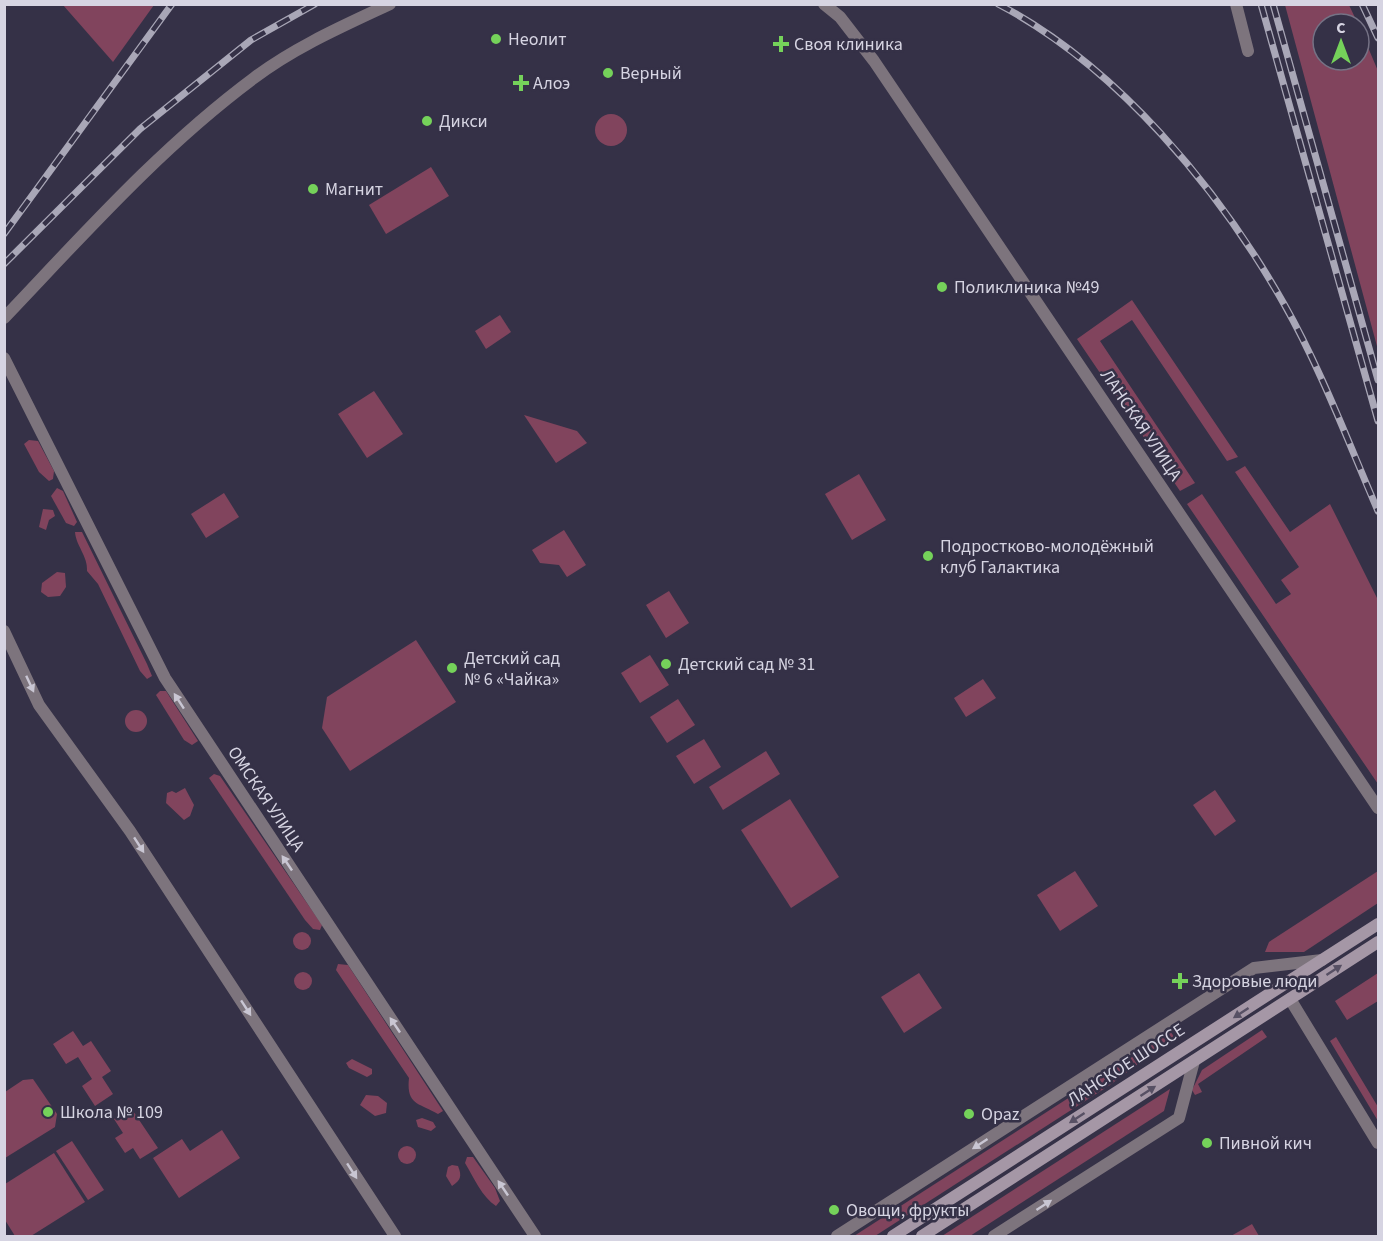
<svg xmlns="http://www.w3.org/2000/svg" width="1383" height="1241" viewBox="0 0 1383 1241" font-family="'Source Sans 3',sans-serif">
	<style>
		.green { fill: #81445d }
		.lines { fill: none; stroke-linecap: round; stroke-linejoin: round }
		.minor { stroke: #7d747d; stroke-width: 12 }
		.secondary { stroke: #a597a6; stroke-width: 12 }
		.rail-casing { stroke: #a9a7b7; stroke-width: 7 }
		.rail { stroke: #353147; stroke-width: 4.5; stroke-dasharray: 14; stroke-linecap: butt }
		.oneway { fill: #c9c6d3 }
		.oneway2 { fill: #575064 }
		.poi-dot { fill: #75d25a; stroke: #353147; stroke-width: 2 }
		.labels { text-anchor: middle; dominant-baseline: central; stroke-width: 5; stroke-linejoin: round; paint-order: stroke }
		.poi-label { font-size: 18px; fill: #d6d4e2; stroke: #353147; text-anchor: start }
		.street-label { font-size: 18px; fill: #d6d4e2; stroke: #353147 }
	</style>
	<rect width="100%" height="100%" fill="#353147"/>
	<g class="green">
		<polygon points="63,5 154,5 113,62"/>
		<polygon points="1285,5 1349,5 1358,24 1323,24 1323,60 1359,60 1359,26 1378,71 1378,350"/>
		<circle cx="611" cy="130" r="16"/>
		<polygon points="431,167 449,196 386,234 369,205"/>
		<polygon points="1132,300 1238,457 1227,461 1132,320 1100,341 1195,483 1180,491 1077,339"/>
		<polygon points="500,315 511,332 486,349 475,331"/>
		<polygon points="374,391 403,434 367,458 338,414"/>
		<polygon points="524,415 577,431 587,443 556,463"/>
		<polygon points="29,440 38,441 54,471 53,479 49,481 39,472 24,444"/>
		<polygon points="1245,466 1290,532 1330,504 1378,600 1378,784 1187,504 1202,494 1276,604 1291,594 1281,580 1299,567 1235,472"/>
		<polygon points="859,474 886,520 852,540 825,494"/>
		<polygon points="57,488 63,491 77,522 74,526 66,523 51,496"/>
		<polygon points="224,493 239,517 206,538 191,514"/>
		<polygon points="43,509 53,510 55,516 49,520 46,530 39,527"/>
		<polygon points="564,530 586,565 567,577 559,565 540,563 532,550"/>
		<path d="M 75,532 L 82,532 L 147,664 L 152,676 L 147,679 L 140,671 L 98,584 L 87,571 C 88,556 76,546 75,532 Z"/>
		<polygon points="57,572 65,573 66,587 60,596 48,597 41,592 42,583"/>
		<polygon points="669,591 689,623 666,638 646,605"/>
		<polygon points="416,640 456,702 350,771 322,728 327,697"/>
		<polygon points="650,655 669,685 640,703 621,673"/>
		<polygon points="983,679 996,698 966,717 954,698"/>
		<polygon points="160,691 166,691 198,741 192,745 184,740 156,695"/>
		<polygon points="678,699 695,725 667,743 650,717"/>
		<circle cx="136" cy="721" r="11"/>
		<polygon points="704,739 721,767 694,784 676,756"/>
		<polygon points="766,751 780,774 723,810 709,787"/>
		<polygon points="214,774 220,776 322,925 320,930 313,929 305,920 209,778"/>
		<polygon points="185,788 194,805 190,816 184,820 166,803 167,793 172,791 176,793"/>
		<polygon points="1215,790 1236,821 1215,836 1193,805"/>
		<polygon points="790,799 839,877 791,908 741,830"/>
		<polygon points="1075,871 1098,906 1060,931 1037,895"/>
		<polygon points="1378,871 1378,903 1304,952 1265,952 1269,942"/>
		<circle cx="302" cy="941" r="9"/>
		<path d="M 338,964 L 348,965 L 443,1111 L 438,1114 C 419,1103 406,1105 409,1078 L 336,970 Z"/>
		<circle cx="303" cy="981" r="9"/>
		<polygon points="919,973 942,1008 904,1033 881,997"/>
		<polygon points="1378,973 1378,1001 1347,1020 1335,1001"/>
		<polygon points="1262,1030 1267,1037 1198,1084 1202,1092 1195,1095 1192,1090 1202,1070"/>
		<polygon points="73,1031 83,1046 91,1041 111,1071 102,1077 113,1094 95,1106 82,1086 92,1079 78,1057 66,1064 53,1044"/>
		<polygon points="1171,1032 1174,1037 1110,1085 875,1236 854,1236"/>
		<polygon points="1336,1037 1378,1107 1378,1121 1330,1041"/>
		<polygon points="352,1059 372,1069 372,1074 367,1077 349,1068 346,1063"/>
		<polygon points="33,1079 57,1114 55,1127 5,1158 5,1092 23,1080"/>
		<polygon points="1170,1089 1164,1111 970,1236 942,1236"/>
		<polygon points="366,1095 378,1096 387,1103 386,1113 375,1116 360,1105"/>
		<polygon points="131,1108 158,1148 140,1159 133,1148 125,1153 115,1138 123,1133 114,1119"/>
		<polygon points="422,1118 433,1122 436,1127 431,1131 418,1127 416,1120"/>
		<polygon points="222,1130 240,1158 179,1198 153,1158 182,1139 190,1151"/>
		<polygon points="72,1141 104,1190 88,1200 56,1151"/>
		<circle cx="407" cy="1155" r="9"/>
		<polygon points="54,1153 85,1202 31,1236 15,1236 5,1220 5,1184"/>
		<path d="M 467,1157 L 473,1157 L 495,1188 L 500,1201 L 496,1206 C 482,1197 474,1178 465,1163 Z"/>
		<path d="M 452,1165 L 458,1166 C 462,1176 461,1180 452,1186 L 446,1176 L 448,1167 Z"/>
		<polygon points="1252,1224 1259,1236 1231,1236"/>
	</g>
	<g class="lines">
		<g class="minor">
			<polyline points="824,4 840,17 874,61 1378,808"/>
			<polyline points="1236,4 1248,51"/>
			<path d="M 4,318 C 84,234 161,147 254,78 C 295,47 343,26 390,4"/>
			<polyline points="4,358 165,678 535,1236"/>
			<polyline points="4,631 39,705 130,831 395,1236"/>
			<polyline points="1290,999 1378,1143"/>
			<polyline points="837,1236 1254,968 1322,960"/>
			<polyline points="994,1236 1179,1118 1194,1061"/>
		</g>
		<g class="secondary">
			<polyline points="893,1236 1378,924"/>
			<polyline points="922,1236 1378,942"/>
		</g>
		<defs>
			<g id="rail">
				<path d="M 998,4 C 1117,66 1219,189 1284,304 C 1320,367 1349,444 1378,511"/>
				<polyline points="1261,4 1378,421"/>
				<polyline points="1273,4 1378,380"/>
				<polyline points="1362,4 1378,38"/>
				<polyline points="4,234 172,4"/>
				<polyline points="4,264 140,129 251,40 315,4"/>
			</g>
		</defs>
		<use href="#rail" class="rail-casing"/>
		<use href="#rail" class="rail"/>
	</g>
	<defs><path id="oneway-solid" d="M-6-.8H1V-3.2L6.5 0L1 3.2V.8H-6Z" transform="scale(1.5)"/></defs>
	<g class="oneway">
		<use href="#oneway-solid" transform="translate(30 684) rotate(65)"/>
		<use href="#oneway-solid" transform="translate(179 701) rotate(-123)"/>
		<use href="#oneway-solid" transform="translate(139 845) rotate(57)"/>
		<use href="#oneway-solid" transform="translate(287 863) rotate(-124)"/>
		<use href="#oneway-solid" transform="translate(246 1008) rotate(57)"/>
		<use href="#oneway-solid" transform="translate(395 1025) rotate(-124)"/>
		<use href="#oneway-solid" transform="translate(980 1144) rotate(147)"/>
		<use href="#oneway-solid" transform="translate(352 1171) rotate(57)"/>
		<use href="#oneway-solid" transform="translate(503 1188) rotate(-124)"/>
		<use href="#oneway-solid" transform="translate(1044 1205) rotate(-33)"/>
	</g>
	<g class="oneway2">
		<use href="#oneway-solid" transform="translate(1334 970) rotate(-33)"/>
		<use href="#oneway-solid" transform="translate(1241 1013) rotate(147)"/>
		<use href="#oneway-solid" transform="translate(1148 1091) rotate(-33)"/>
		<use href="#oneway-solid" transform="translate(1077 1118) rotate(147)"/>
	</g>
	<g class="poi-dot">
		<circle cx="496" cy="39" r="6"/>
		<path d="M778 35h6v6h6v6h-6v6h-6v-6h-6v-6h6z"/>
		<circle cx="608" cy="73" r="6"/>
		<path d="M518 74h6v6h6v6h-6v6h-6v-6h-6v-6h6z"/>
		<circle cx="427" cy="121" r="6"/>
		<circle cx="313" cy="189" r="6"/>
		<circle cx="942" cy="287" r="6"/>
		<circle cx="928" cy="556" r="6"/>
		<circle cx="666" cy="664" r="6"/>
		<circle cx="452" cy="668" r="6"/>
		<path d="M1177 972h6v6h6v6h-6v6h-6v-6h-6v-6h6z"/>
		<circle cx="48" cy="1112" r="6"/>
		<circle cx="969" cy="1114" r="6"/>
		<circle cx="1207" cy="1143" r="6"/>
		<circle cx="834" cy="1210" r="6"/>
	</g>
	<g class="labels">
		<g class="poi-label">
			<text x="508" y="39">Неолит</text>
			<text x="794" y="44">Своя клиника</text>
			<text x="620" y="73">Верный</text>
			<text x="533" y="83">Алоэ</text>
			<text x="439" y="121">Дикси</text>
			<text x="325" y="189">Магнит</text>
			<text x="954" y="287">Поликлиника №49</text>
			<text x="940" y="546">Подростково-молодёжный<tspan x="940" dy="21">клуб Галактика</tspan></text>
			<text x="464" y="658">Детский сад<tspan x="464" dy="21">№ 6 «Чайка»</tspan></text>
			<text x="678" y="664">Детский сад № 31</text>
			<text x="1192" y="981">Здоровые люди</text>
			<text x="60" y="1112">Школа № 109</text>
			<text x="981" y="1114">Opaz</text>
			<text x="1219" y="1143">Пивной кич</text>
			<text x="846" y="1210">Овощи, фрукты</text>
		</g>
		<g class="street-label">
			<text transform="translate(1141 425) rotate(56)">ЛАНСКАЯ УЛИЦА</text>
			<text transform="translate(266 799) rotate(56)">ОМСКАЯ УЛИЦА</text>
			<text transform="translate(1126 1065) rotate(-33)">ЛАНСКОЕ ШОССЕ</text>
		</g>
	</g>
	<rect width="1383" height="1241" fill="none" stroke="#d6d4e2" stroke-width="12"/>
	<g transform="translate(1341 42)"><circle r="28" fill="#353147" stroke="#757285" stroke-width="1.5"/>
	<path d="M0-4.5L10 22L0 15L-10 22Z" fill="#75d25a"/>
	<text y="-9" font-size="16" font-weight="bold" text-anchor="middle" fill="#d6d4e2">С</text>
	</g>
</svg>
